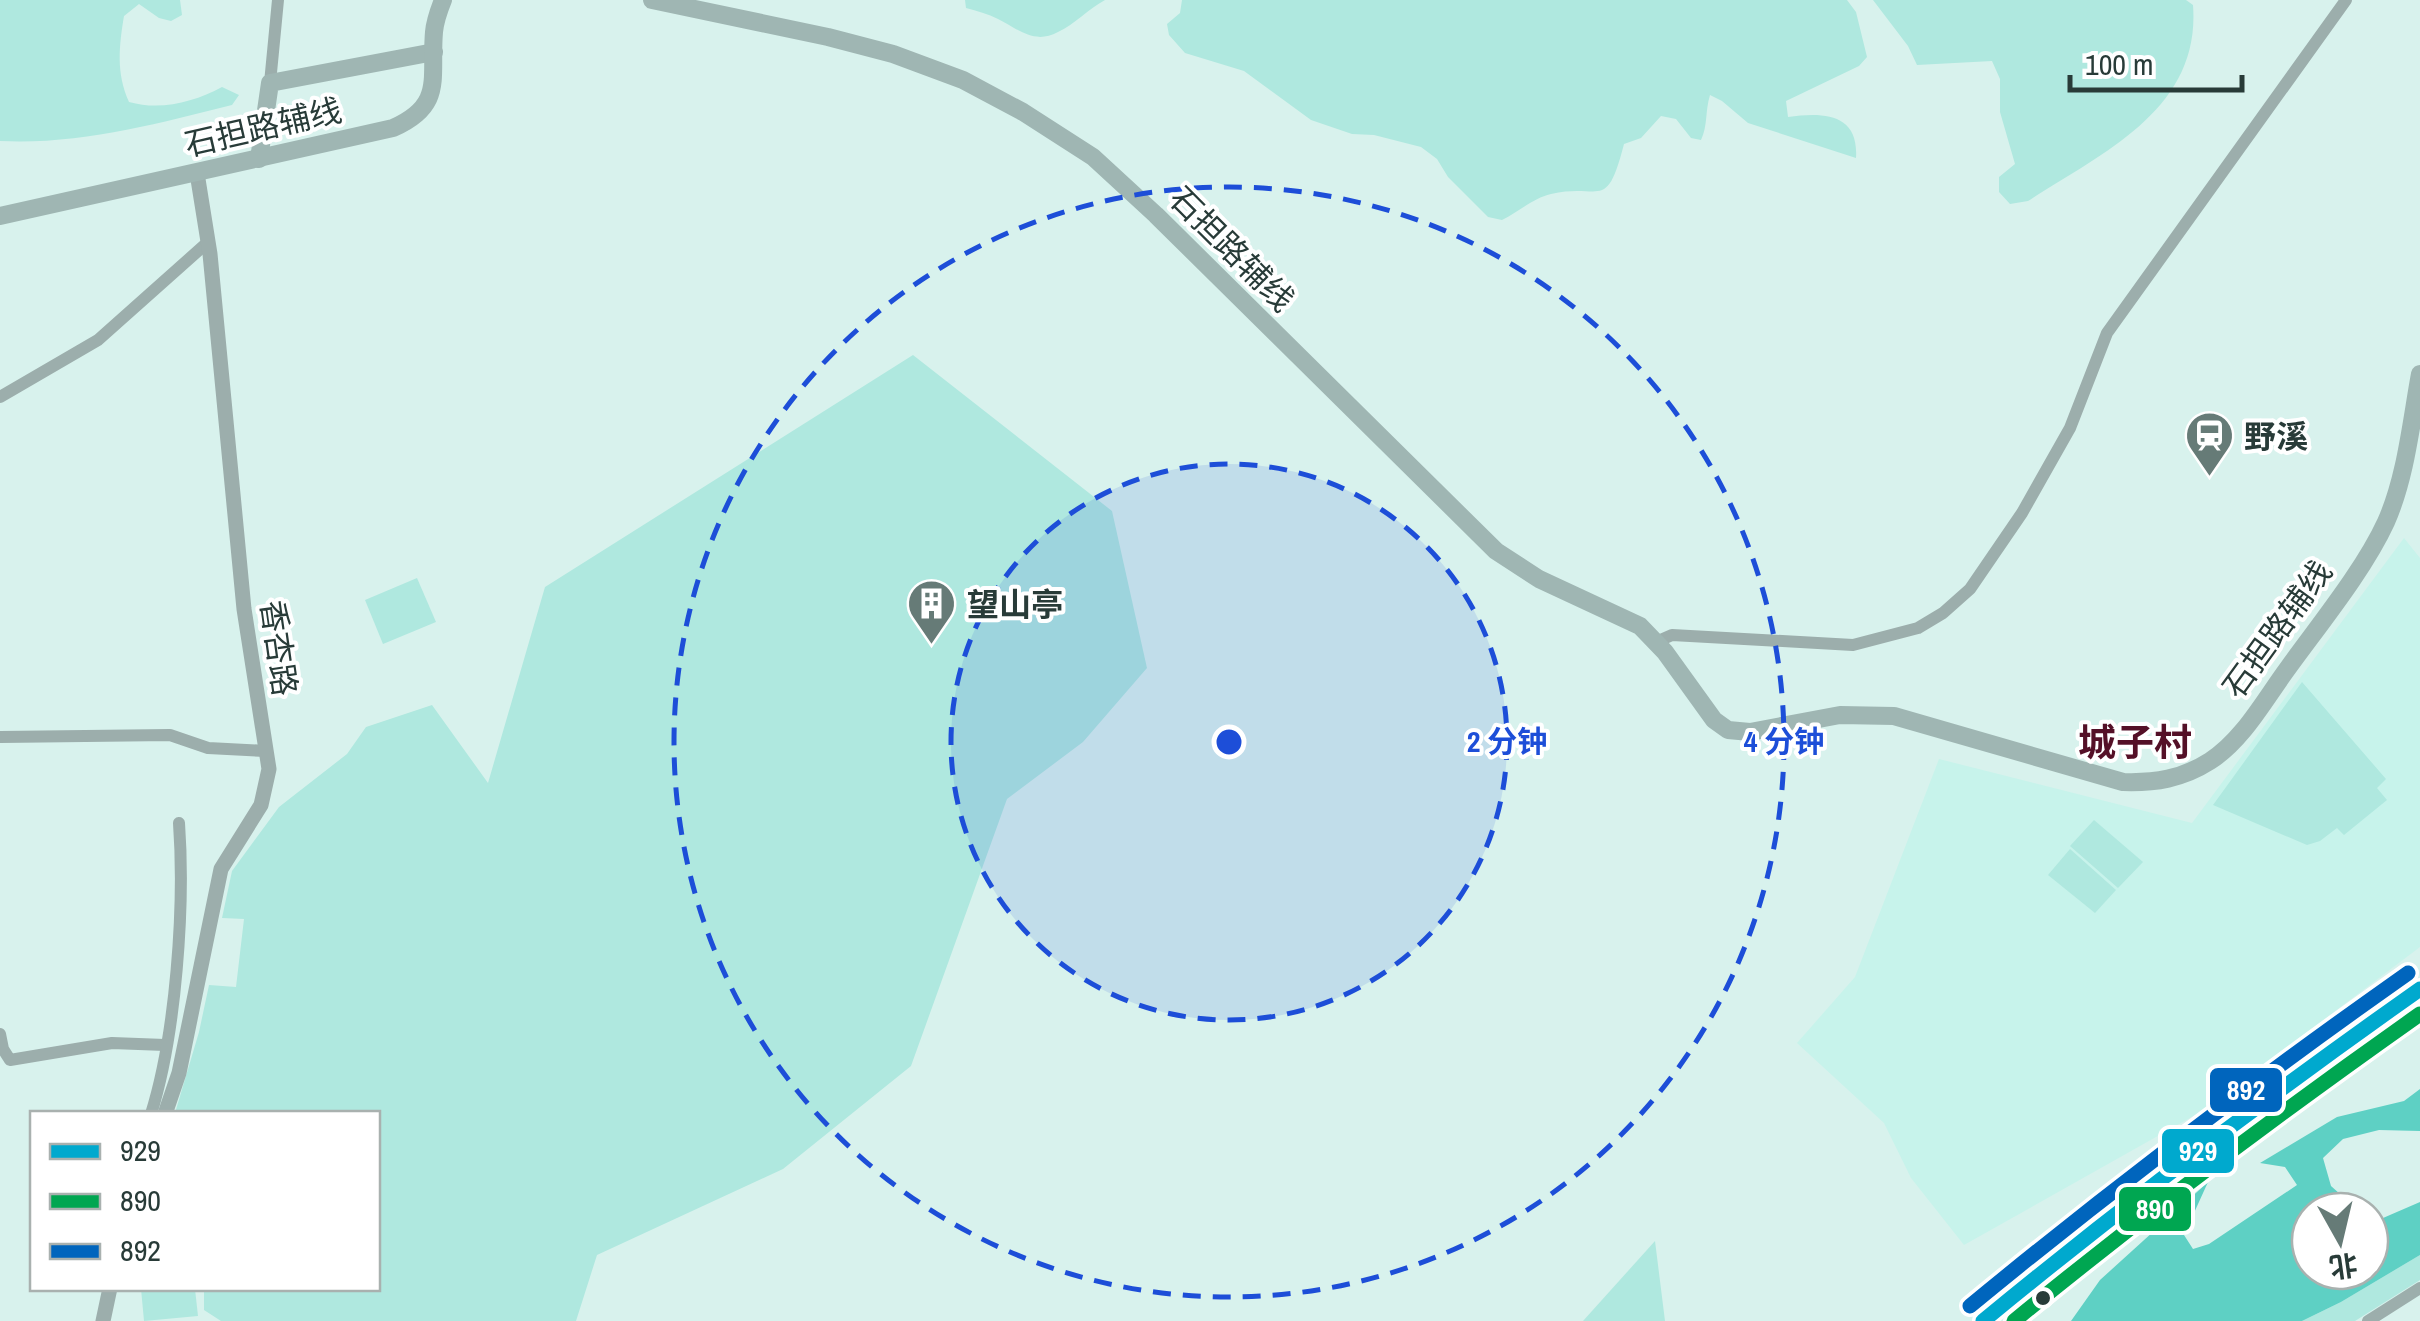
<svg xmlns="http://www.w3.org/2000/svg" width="2420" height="1321" viewBox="0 0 2420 1321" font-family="'Archivo Narrow','Noto Sans SC',sans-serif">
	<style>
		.built { fill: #c7f3eb }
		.green { fill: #afe8df }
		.water { fill: #5ed0c4 }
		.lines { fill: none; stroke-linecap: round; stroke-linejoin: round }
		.minor { stroke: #9caeac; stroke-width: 12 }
		.tertiary { stroke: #9caeac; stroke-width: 15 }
		.secondary { stroke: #9fb6b3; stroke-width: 18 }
		.primary { stroke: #98b1ac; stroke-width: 20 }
		.bus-1-casing { stroke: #fff; stroke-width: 22 }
		.bus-2-casing { stroke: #fff; stroke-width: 22 }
		.bus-3-casing { stroke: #fff; stroke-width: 22 }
		.bus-1 { stroke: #00a9ce; stroke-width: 15 }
		.bus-2 { stroke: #00a651; stroke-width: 15 }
		.bus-3 { stroke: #0065bd; stroke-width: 15 }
		.ring { fill: none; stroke: #1d4ed8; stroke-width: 5; stroke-dasharray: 18 12 }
		.bus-dot { fill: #283b38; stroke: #fff; stroke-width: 4 }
		.labels { text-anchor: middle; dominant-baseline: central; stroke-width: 8; stroke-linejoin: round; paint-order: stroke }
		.street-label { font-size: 32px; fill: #283b38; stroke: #fff }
		.poi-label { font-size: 32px; font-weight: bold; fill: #283b38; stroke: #fff; text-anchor: start }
		.quarter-label { font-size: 38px; font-weight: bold; fill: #541027; stroke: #fff }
		.centre { fill: #1d4ed8; stroke: #fff; stroke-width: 5 }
		.ring-label { font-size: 30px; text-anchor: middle; font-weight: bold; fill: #1d4ed8; stroke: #fff; stroke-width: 8; stroke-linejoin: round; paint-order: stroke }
		.line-badge { stroke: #fff; stroke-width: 4 }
		.badge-label { font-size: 28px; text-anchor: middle; font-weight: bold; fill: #fff }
	</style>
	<rect width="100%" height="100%" fill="#d8f2ed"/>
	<polygon class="built" points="2404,538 2420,558 2420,947 2204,1110 1964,1245 1911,1178 1884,1123 1797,1043 1855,977 1939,759 2192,823"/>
	<g class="green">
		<path d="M 0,0 L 180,0 L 182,15 L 171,21 L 159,18 L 139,4 L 124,16 C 119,46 116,73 129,102 C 161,111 194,102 222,87 L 239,95 L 232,105 C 156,124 79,145 0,141 Z"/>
		<path d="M 965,0 L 1105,0 C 1088,9 1075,24 1058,32 C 1034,45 1018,29 998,19 C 988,14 977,11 966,8 Z"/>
		<path d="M 1182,0 L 1847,0 L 1856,12 L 1867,57 L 1859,66 L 1786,101 L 1788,117 C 1823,112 1859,113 1856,158 L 1748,123 L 1722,101 L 1710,95 C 1705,111 1708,125 1701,140 L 1691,138 L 1676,119 L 1661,116 L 1641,138 L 1624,144 C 1606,214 1601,182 1551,194 C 1533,198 1519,212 1502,220 L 1488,217 L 1448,177 L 1437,159 L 1421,147 L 1374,135 L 1352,134 L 1311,120 L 1244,71 L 1185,53 L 1169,35 L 1167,24 L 1180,13 Z"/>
		<path d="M 1873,0 L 2186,0 L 2193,5 C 2201,110 2102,153 2028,201 L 2010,204 L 1999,192 L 1999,177 L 2015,164 L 2000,112 L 2000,79 L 1992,61 L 1917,65 L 1908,46 Z"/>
		<polygon points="913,355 1112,511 1147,668 1083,742 1007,799 911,1066 783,1169 597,1255 576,1321 221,1321 204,1310 204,1289 378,1288 378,1114 175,1113 199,1032 209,985 236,987 244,919 222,918 232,871 279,807 347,754 366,727 432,705 488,783 545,587"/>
		<polygon points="417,578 436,622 383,644 365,600"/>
		<polygon points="2302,682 2386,779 2377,788 2387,800 2344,835 2337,828 2320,841 2307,845 2213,805"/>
		<polygon points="2094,820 2143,862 2118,888 2070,846"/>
		<polygon points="2070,849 2116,890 2095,913 2048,875"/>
		<polygon points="1655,1241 1665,1321 1583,1321"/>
		<polygon points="2420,1255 2420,1280 2355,1321 2302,1321 2341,1302"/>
		<polygon points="141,1289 195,1289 198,1316 144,1321"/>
	</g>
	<polygon class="water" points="2420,1089 2420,1131 2379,1130 2343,1139 2323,1158 2331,1186 2359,1211 2310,1211 2310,1271 2370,1271 2370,1216 2383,1218 2420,1202 2420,1255 2341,1302 2302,1321 2071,1321 2100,1280 2208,1182 2184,1235 2193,1249 2209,1244 2297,1185 2285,1167 2260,1163 2337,1117 2404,1101"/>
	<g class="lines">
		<g class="minor">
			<polyline points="270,83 278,0"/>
			<polyline points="0,397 98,340 208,242"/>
			<polyline points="1656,642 1672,635 1853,645 1918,628 1943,613 1970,589 2022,513 2070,428 2107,333 2346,0"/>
			<polyline points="0,737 170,735 208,748 266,751"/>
			<polyline points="0,1034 3,1049 10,1060 112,1043 165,1045"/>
			<path d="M 151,1114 C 176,1034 185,907 179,823"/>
			<polyline points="2368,1321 2420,1288"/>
		</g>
		<g class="tertiary">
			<polyline points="165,1114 179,1073 221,869 261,805 269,769 244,609 210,254 197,173"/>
			<polyline points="103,1321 110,1288"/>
		</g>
		<g class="secondary">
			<path d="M 652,0 L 828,37 L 893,54 L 963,80 L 1023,112 L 1093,157 L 1156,215 L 1496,551 L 1539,579 L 1640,626 L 1665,652 L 1714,720 L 1728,730 L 1750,732 L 1840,715 L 1894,716 L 2123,782 C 2155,783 2182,779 2210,761 C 2243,740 2265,699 2288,668 C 2319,625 2364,570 2386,522 C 2406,477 2411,423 2420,374"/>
			<polyline points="259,159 270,83 434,52"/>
			<path d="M 0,216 L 393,128 C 445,105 430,78 434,32 C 435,21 439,10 443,0"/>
		</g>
		<polyline class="primary" points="1983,1321 2101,1224 2255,1106 2420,989"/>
		<defs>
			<path id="bus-1" d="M 1983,1321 C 2125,1204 2270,1095 2420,989"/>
			<path id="bus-2" d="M 2014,1321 C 2146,1213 2281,1112 2420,1014"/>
			<path id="bus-3" d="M 1970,1306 C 2112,1189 2258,1079 2408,973"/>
		</defs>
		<use href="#bus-1" class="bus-1-casing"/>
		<use href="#bus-2" class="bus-2-casing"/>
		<use href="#bus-3" class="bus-3-casing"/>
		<use href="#bus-1" class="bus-1"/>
		<use href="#bus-2" class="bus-2"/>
		<use href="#bus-3" class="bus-3"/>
	</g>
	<circle cx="1229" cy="742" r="278" fill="#1d4ed8" fill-opacity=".12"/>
	<g class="ring">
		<circle cx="1229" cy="742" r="278"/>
		<circle cx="1229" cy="742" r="555"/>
	</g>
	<defs>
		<symbol id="station-pin" viewBox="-11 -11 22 30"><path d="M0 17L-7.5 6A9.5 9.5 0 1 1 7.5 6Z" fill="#667b77" stroke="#fff"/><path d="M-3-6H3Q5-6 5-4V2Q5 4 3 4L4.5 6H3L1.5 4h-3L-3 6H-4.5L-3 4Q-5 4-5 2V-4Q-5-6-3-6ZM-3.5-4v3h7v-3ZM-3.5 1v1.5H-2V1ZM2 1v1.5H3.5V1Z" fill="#fff"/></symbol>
		<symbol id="building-pin" viewBox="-11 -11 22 30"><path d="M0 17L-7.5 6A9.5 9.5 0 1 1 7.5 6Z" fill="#667b77" stroke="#fff"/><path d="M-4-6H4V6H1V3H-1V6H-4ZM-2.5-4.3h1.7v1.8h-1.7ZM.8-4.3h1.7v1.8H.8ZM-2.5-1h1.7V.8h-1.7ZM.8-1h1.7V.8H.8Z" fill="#fff"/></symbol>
	</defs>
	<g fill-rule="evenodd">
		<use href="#station-pin" x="2182" y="408" width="55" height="75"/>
		<use href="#building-pin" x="904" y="576" width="55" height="75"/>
	</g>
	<circle class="bus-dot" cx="2043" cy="1298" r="9"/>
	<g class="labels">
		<g class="street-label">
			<text transform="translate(263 127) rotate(-13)">石担路辅线</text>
			<text transform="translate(1232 249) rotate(45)">石担路辅线</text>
			<text transform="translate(2277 629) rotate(-54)">石担路辅线</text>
			<text transform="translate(279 648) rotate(82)">香杏路</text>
		</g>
		<g class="poi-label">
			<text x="2244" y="436">野溪</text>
			<text x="967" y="604">望山亭</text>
		</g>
		<g class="quarter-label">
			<text x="2135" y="742">城子村</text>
		</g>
	</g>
	<circle cx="1229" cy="742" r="15" class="centre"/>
	<g class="ring-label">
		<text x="1507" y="752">2 分钟</text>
		<text x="1784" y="752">4 分钟</text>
	</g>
	<g class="line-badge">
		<rect x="2208" y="1066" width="76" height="48" rx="10" fill="#0065bd"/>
		<rect x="2160" y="1127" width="76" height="48" rx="10" fill="#00a9ce"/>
		<rect x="2117" y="1185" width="76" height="48" rx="10" fill="#00a651"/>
	</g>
	<g class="badge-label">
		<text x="2246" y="1100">892</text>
		<text x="2198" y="1161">929</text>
		<text x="2155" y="1219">890</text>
	</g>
	<rect x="30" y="1111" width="350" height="180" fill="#ffffff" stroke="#a9b1af" stroke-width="2.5"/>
	<rect x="50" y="1144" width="50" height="15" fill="#00a9ce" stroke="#a9b1af" stroke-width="2.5"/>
	<text x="120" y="1161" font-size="30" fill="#283b38">929</text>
	<rect x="50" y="1194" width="50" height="15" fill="#00a651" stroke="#a9b1af" stroke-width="2.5"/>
	<text x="120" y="1211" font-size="30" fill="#283b38">890</text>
	<rect x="50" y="1244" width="50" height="15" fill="#0065bd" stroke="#a9b1af" stroke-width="2.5"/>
	<text x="120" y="1261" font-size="30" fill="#283b38">892</text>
	<g transform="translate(2340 1241) rotate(172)"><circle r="48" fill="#ffffff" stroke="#a9b1af" stroke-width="2.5"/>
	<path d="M0-8L18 38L0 25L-18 38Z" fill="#667b77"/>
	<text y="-15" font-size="28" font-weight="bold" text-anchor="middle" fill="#283b38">北</text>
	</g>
	<path d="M2070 75v15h172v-15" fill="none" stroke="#283b38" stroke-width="5"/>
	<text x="2085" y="75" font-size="30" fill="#283b38" stroke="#ffffff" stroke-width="8" paint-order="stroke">100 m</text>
</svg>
